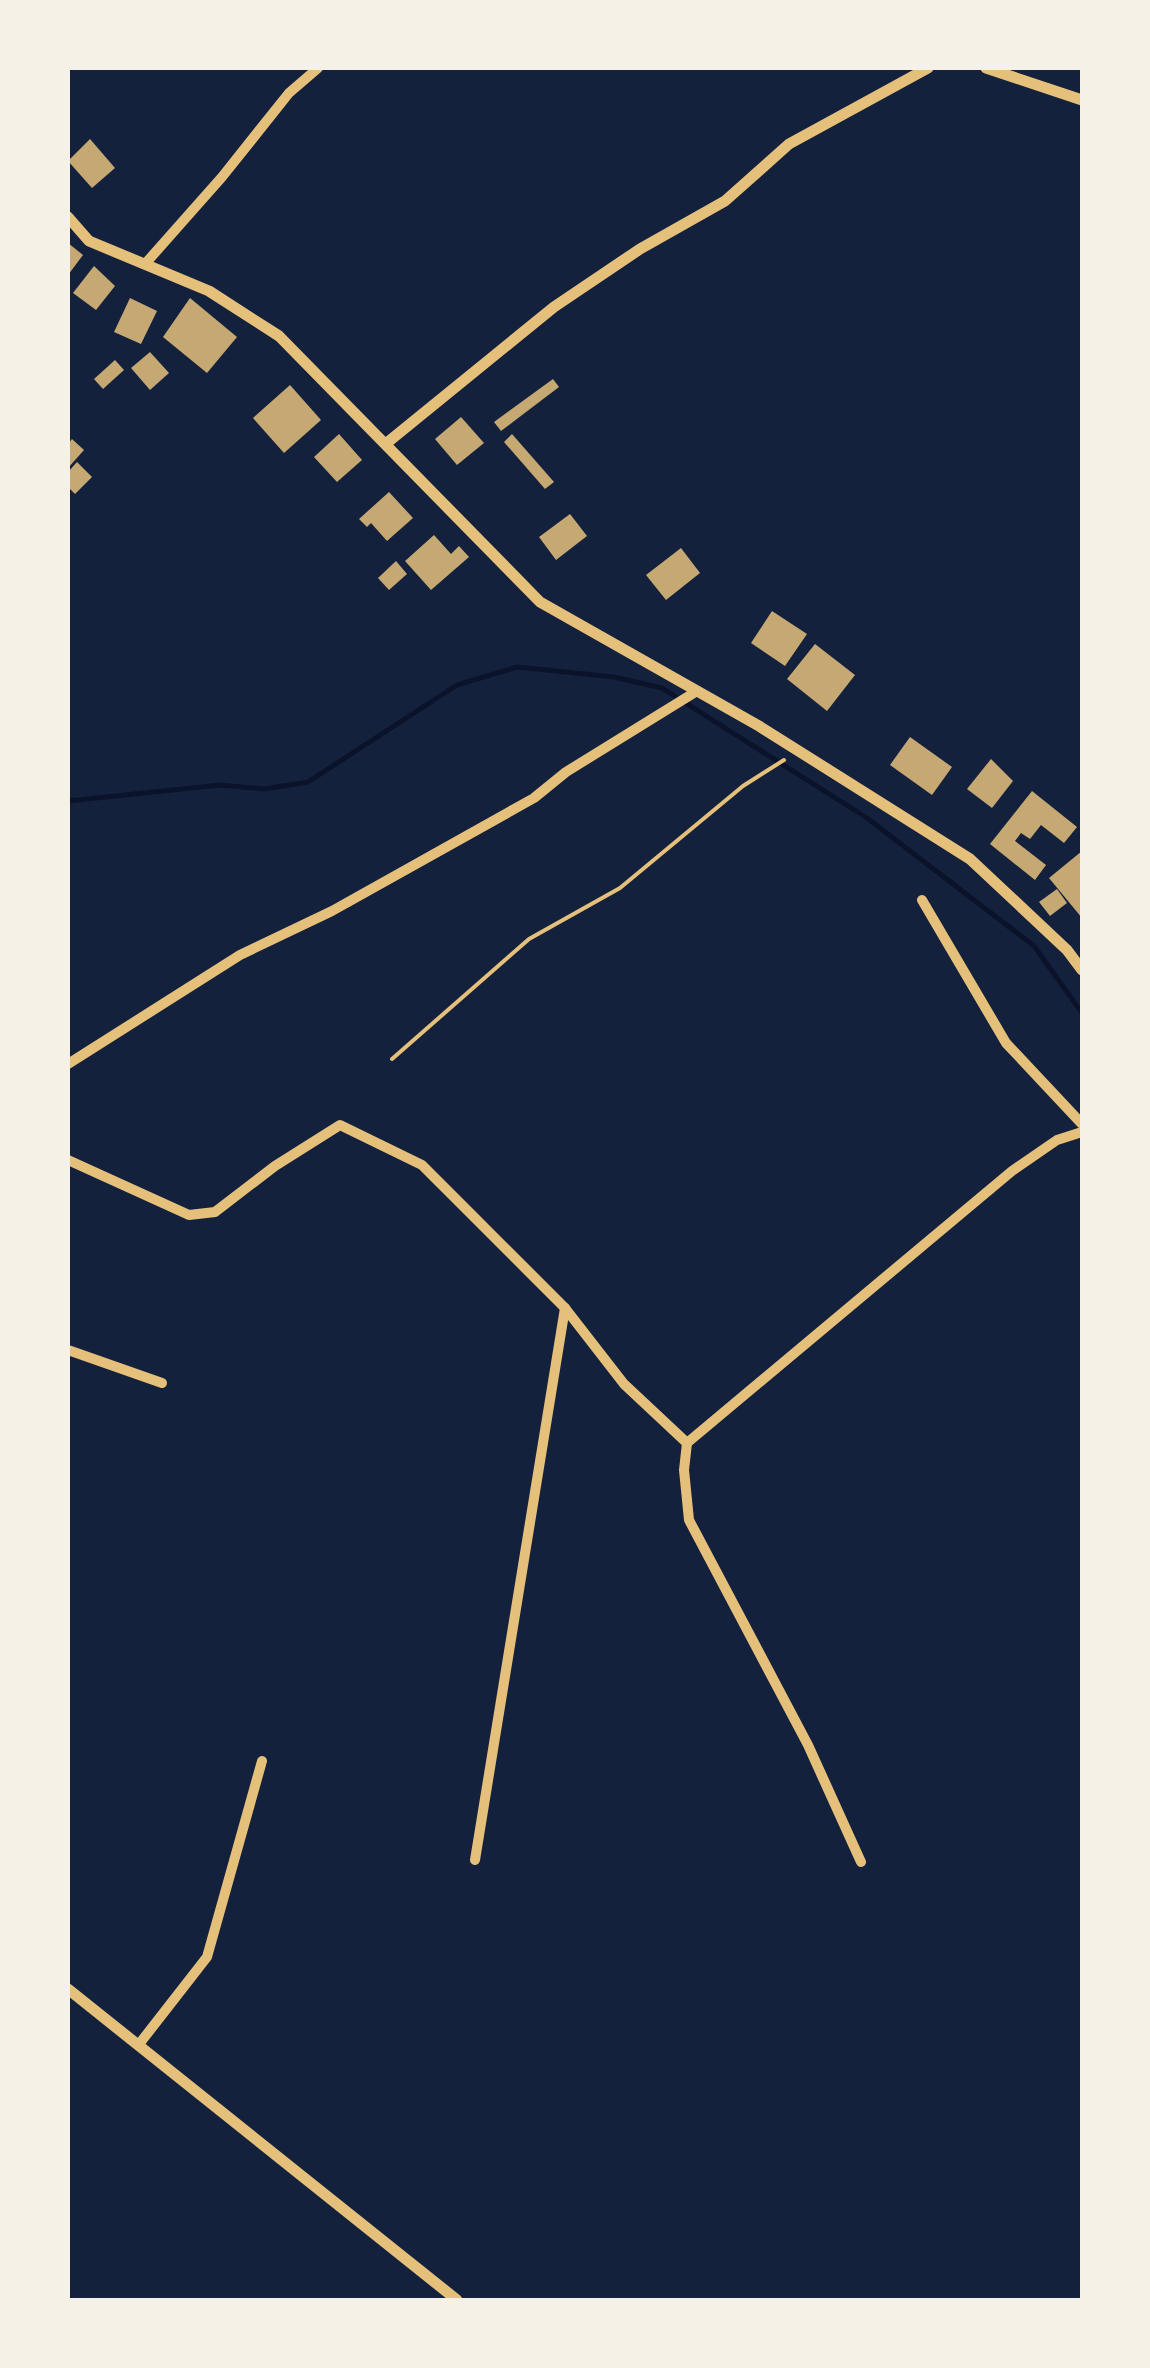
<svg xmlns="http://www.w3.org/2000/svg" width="1150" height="2368" viewBox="0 0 1150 2368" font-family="Helvetica,sans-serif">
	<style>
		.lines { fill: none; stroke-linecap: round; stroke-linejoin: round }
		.stream { stroke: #0b132b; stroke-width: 5 }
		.building { fill: #c6a872 }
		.path { stroke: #e5c07b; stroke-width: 4 }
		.minor { stroke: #e5c07b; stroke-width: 10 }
		.tertiary { stroke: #e5c07b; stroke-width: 11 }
	</style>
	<rect width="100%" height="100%" fill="#14213d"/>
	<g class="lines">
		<polyline class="stream" points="68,801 220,785 264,789 308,782 457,685 517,667 614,677 662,688 867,818 1034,946 1082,1013"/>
	</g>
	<g class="building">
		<polygon points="90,139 115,168 92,188 68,161"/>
		<polygon points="68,243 83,255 68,275"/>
		<polygon points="94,266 115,286 96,310 73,293"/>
		<polygon points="130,298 157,311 141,344 114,332"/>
		<polygon points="190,298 237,337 207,373 163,337"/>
		<polygon points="150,352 169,373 150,390 131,368"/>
		<polygon points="115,360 124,370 103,389 94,379"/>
		<polygon points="553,379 559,387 501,431 494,422"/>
		<polygon points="290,385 321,420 284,453 253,418"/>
		<polygon points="461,417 484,443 457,465 435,439"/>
		<polygon points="339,434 362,460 337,482 314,457"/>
		<polygon points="512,434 554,482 545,489 504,442"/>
		<polygon points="72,439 84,450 68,468 68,444"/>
		<polygon points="77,462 92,477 75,494 68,487 68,472"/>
		<polygon points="389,492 413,518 387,541 371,523 367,527 359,519"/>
		<polygon points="570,514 587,536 556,560 539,537"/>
		<polygon points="434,535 451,554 459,546 469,557 431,590 405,561"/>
		<polygon points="681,548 700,573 666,600 646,575"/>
		<polygon points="396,561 407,574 389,590 378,578"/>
		<polygon points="772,611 807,634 785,666 751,643"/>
		<polygon points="815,644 855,675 827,711 787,679"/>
		<polygon points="910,737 952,767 932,795 890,765"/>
		<polygon points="991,759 1013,781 992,808 967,789"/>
		<polygon points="1032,791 1077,827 1064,843 1041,825 1030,839 1021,833 1015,841 1046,865 1035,880 990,844"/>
		<polygon points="1082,851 1082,918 1049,878"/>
		<polygon points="1057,889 1067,903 1050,916 1039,902"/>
	</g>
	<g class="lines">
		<polyline class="path" points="392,1059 529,939 620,888 743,786 784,760"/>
		<g class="minor">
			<polyline points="145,264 222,177 289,93 318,68"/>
			<polyline points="922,900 1006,1043 1082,1124"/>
			<polyline points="68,1064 240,955 332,911 534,798 566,772 697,691"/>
			<polyline points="68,1160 189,1215 215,1212 275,1166 340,1125 422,1165 565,1308 624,1384 687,1443 1012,1171 1057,1140 1082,1132"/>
			<polyline points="68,1350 162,1383"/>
			<polyline points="687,1443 684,1470 689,1520 808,1745 861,1862"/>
			<polyline points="475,1860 565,1308"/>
			<polyline points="140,2043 207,1957 262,1761"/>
		</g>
		<g class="tertiary">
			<polyline points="986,68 1082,100"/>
			<polyline points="68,217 89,241 209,291 279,336 540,602 759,726 970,859 1067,950 1082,970"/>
			<polyline points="388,442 554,307 640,249 725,201 789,144 928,68"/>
			<polyline points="68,1989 457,2300"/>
		</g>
	</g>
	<rect width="1150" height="2368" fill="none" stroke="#f6f1e7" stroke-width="140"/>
</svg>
